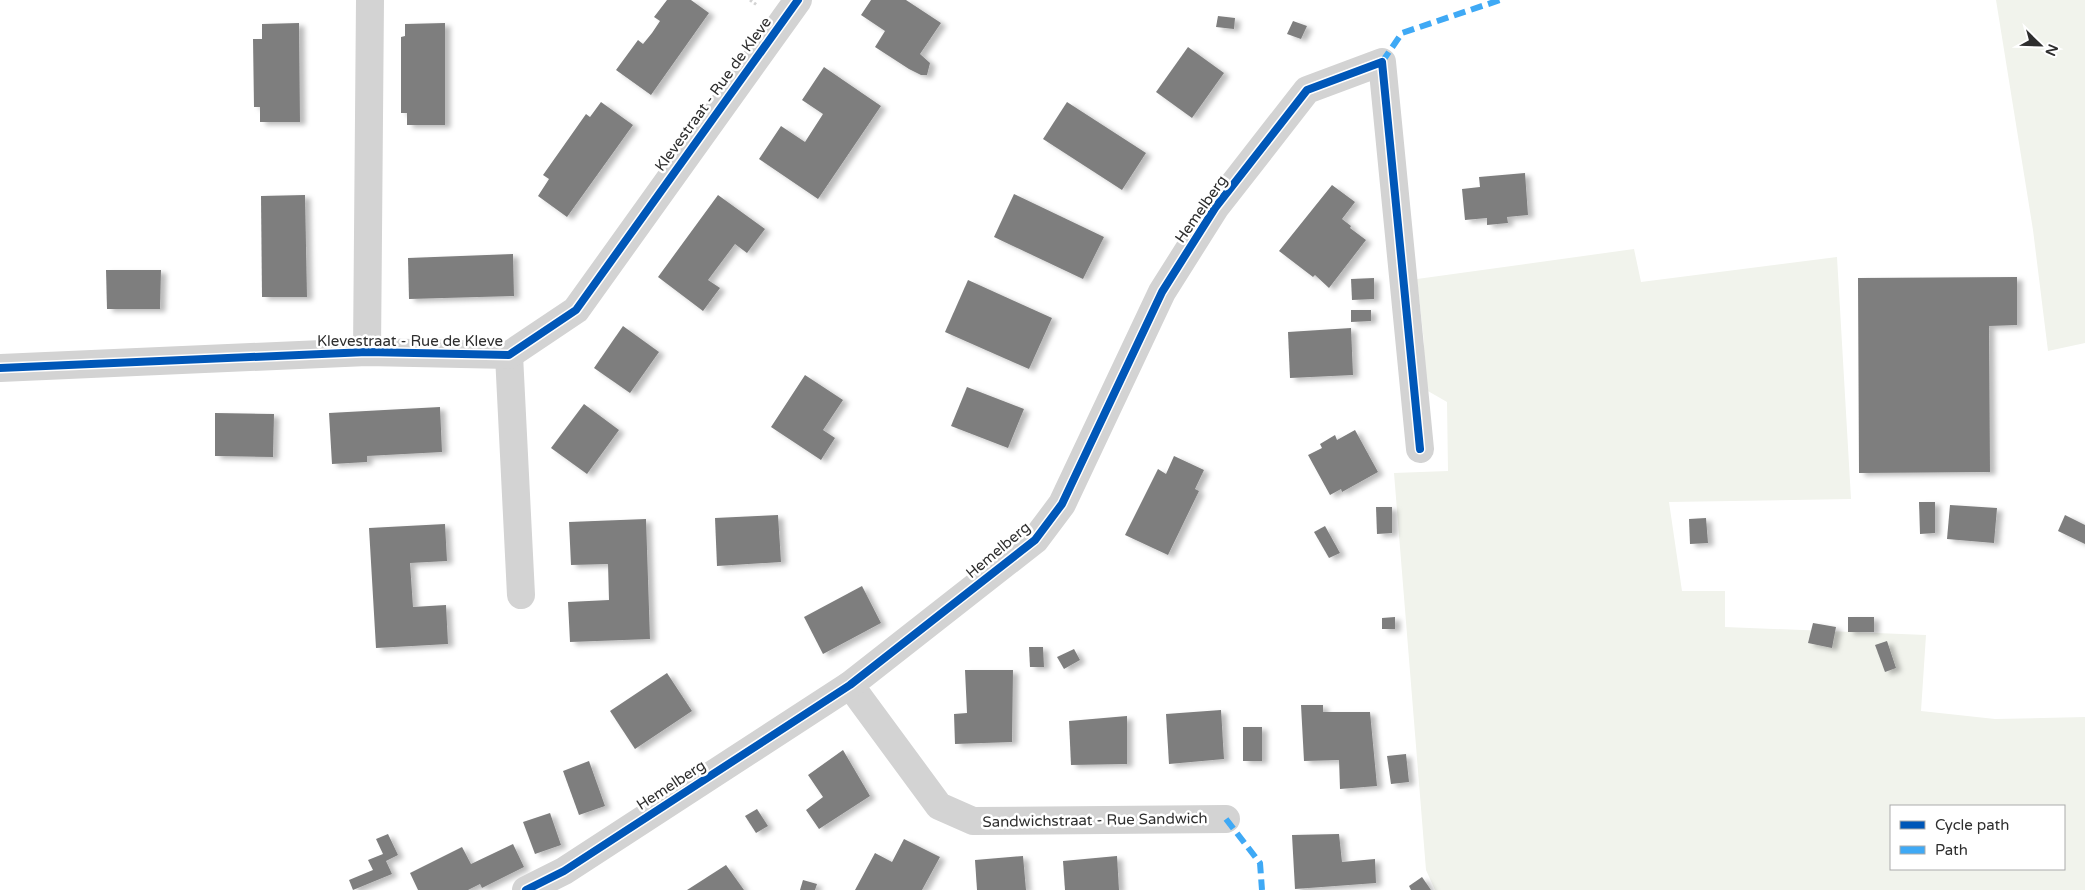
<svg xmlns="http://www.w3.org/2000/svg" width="2085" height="890" viewBox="0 0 2085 890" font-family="'Varela Round',sans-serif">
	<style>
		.green { fill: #f1f3ec; fill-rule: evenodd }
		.building { fill: #7e7e7e; filter: url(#shadow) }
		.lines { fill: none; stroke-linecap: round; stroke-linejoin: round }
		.path { stroke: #d3d3d3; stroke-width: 3; stroke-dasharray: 2.5 2.5; stroke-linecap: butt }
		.minor { stroke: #d3d3d3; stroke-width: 28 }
		.quiet { stroke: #3fa9f5; stroke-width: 6; stroke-dasharray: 12 6; stroke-linecap: butt }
		.cycleway-casing { stroke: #fff; stroke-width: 11 }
		.cycleway { stroke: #0057b8; stroke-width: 8 }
		.labels { text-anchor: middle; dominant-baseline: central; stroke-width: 5; stroke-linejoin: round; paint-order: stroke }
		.street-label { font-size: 15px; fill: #2e2e2e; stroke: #fff }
	</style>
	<defs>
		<filter id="shadow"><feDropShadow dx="5.5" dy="3" stdDeviation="2.5" flood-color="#0004"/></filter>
	</defs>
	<rect width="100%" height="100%" fill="#fff"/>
	<g class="green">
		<polygon points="1996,0 2085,0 2085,343 2048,351 2033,230"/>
		<path d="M 1634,249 L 1641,282 L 1837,257 L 1851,499 L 1669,502 L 1682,591 L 1725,591 L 1725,627 L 1926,635 L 1921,711 L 1995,719 L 2085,717 L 2085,890 L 1435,890 L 1426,870 L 1394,473 L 1448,471 L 1447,402 L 1421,387 L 1424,342 L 1417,279 ZM 1891,806 L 2064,806 L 2064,869 L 1891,869 Z"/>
	</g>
	<g class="building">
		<polygon points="667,0 691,0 709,13 651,95 616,70 638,40 643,44 652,33 660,21 654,17"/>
		<polygon points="871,0 906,0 941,23 920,54 930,63 927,75 921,75 909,69 875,47 885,31 861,15"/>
		<polygon points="1218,16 1235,18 1234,29 1216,27"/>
		<polygon points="1293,21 1307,26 1301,39 1287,34"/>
		<polygon points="299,23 300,122 260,122 260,107 254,107 253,39 262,39 262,24"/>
		<polygon points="445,23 445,125 407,125 407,113 401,113 401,37 405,36 405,24"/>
		<polygon points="1188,47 1224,73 1192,118 1156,92"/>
		<polygon points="824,67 881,106 818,199 759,159 781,126 805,142 823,114 802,100"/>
		<polygon points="601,102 633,125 567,217 538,196 549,179 543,175 586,114 590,117"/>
		<polygon points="1067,102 1146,153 1122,190 1043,139"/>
		<polygon points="1525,173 1528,215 1507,217 1508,223 1487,225 1487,218 1465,220 1462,189 1480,187 1479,177"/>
		<polygon points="1332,185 1355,202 1342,219 1351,226 1350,228 1366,240 1329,288 1315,275 1313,277 1279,251"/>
		<polygon points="1014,194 1104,237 1083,279 994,237"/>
		<polygon points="305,195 307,297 262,297 261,196"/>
		<polygon points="718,195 765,229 747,253 735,244 708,280 720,288 703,311 658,277"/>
		<polygon points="513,254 514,296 409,299 408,258"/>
		<polygon points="106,270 161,270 160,309 107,309"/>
		<polygon points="2017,277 2017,325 1989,326 1990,472 1859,473 1858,278"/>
		<polygon points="1374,278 1374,299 1352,300 1351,279"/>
		<polygon points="968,280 1052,318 1029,369 945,332"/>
		<polygon points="1351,310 1371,310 1371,321 1351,322"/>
		<polygon points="623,326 659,352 630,393 594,368"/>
		<polygon points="1351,328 1353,375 1290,378 1288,332"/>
		<polygon points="805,375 843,400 823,430 835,438 821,460 771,427"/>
		<polygon points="967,387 1024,409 1008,448 951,426"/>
		<polygon points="584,404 619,430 587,474 551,448"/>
		<polygon points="440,407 442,452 367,456 367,462 332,464 329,413"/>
		<polygon points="215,413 274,414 273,457 215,456"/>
		<polygon points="1355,430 1378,472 1342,492 1341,489 1330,495 1308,455 1322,448 1320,444 1335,435 1337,440"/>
		<polygon points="1174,456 1204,470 1195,489 1199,491 1168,555 1125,535 1158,469 1166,474"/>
		<polygon points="1919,502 1935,502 1935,533 1920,534"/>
		<polygon points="1950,505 1997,508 1994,543 1947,539"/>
		<polygon points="1376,507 1392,507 1392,533 1377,534"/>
		<polygon points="778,515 781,562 717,566 715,518"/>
		<polygon points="2065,515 2085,525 2085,544 2058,531"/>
		<polygon points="1706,518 1708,543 1690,544 1689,519"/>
		<polygon points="646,519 650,639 570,642 568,602 609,600 608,564 571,565 569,522"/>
		<polygon points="445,524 447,561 410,563 413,607 446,605 448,644 376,648 369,528"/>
		<polygon points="1325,526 1340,553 1329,558 1314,532"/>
		<polygon points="862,586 881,623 823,654 804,617"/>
		<polygon points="1395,617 1395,629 1382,629 1382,618"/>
		<rect x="1848" y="617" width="26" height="15"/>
		<polygon points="1813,623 1836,627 1832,648 1808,643"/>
		<polygon points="1887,641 1896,668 1885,672 1875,645"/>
		<polygon points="1029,647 1043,647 1044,667 1030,667"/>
		<polygon points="1074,649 1080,660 1064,669 1057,657"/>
		<polygon points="965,670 1013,670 1012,742 955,744 954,714 967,713"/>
		<polygon points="667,673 692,711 635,749 610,711"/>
		<polygon points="1301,705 1323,705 1323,712 1370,712 1377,786 1340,789 1339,760 1304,761"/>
		<polygon points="1221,710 1224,759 1169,764 1166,714"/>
		<polygon points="1127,716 1127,764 1071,765 1069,721"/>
		<rect x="1243" y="727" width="19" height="34"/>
		<polygon points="843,750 870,796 819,829 806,810 823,797 808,775"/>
		<polygon points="1406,754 1409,782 1391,784 1387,756"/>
		<polygon points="589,761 605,806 579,815 563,771"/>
		<polygon points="757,809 768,826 756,833 745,816"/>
		<polygon points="550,813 561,845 535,854 523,822"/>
		<polygon points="388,834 398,855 386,861 392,874 353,890 349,880 373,870 368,860 383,854 376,839"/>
		<polygon points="1339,834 1342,862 1375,859 1376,883 1295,889 1292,835"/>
		<polygon points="904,839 940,857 922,890 855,890 875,853 892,862"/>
		<polygon points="513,844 524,867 482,888 480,884 468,890 418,890 410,873 462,847 471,864"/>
		<polygon points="1023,856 1026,890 977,890 975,860"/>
		<polygon points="1117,856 1119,890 1065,890 1063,861"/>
		<polygon points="726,865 744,890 687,890"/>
		<polygon points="1422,877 1431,890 1411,890 1409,886"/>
		<polygon points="803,880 817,884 815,890 800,890"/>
	</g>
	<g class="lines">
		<polyline class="path" points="750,0 757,5"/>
		<g class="minor">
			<polyline points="367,352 370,0"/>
			<polyline points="509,355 521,595"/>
			<polyline points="0,368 367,352 509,355 576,310 798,0"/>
			<polyline points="850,685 939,806 973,821 1226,819"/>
			<polyline points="526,890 564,871 850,685 1035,540 1062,504 1162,292 1215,208 1307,90 1382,62 1420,449"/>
		</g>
		<g class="quiet">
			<polyline points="1382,62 1402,33 1500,0"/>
			<polyline points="1226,819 1260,863 1262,890"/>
		</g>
		<defs>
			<g id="cycleway">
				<polyline points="0,368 367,352 509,355 576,310 798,0"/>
				<polyline points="526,890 564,871 850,685 1035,540 1062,504 1162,292 1215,208 1307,90 1382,62 1420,449"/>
			</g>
		</defs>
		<use href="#cycleway" class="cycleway-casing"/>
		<use href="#cycleway" class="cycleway"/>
	</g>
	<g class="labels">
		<g class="street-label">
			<text transform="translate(713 94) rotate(-54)">Klevestraat - Rue de Kleve</text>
			<text transform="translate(1201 209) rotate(-55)">Hemelberg</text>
			<text x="410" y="341">Klevestraat - Rue de Kleve</text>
			<text transform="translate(998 550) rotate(-40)">Hemelberg</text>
			<text transform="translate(671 785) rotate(-33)">Hemelberg</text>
			<text transform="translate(1095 820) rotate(-1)">Sandwichstraat - Rue Sandwich</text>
		</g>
	</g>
	<rect x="1890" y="805" width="175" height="65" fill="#ffffff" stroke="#ababab"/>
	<rect x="1900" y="821" width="25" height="8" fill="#0057b8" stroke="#ababab"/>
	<text x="1935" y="830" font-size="15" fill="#2e2e2e">Cycle path</text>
	<rect x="1900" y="846" width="25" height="8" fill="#3fa9f5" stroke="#ababab"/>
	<text x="1935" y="855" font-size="15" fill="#2e2e2e">Path</text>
	<g transform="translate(2040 45) rotate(113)" stroke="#ffffff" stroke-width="4" paint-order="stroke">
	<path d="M0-4L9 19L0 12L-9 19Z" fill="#2e2e2e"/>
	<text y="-8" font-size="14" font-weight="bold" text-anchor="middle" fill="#2e2e2e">N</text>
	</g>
</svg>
